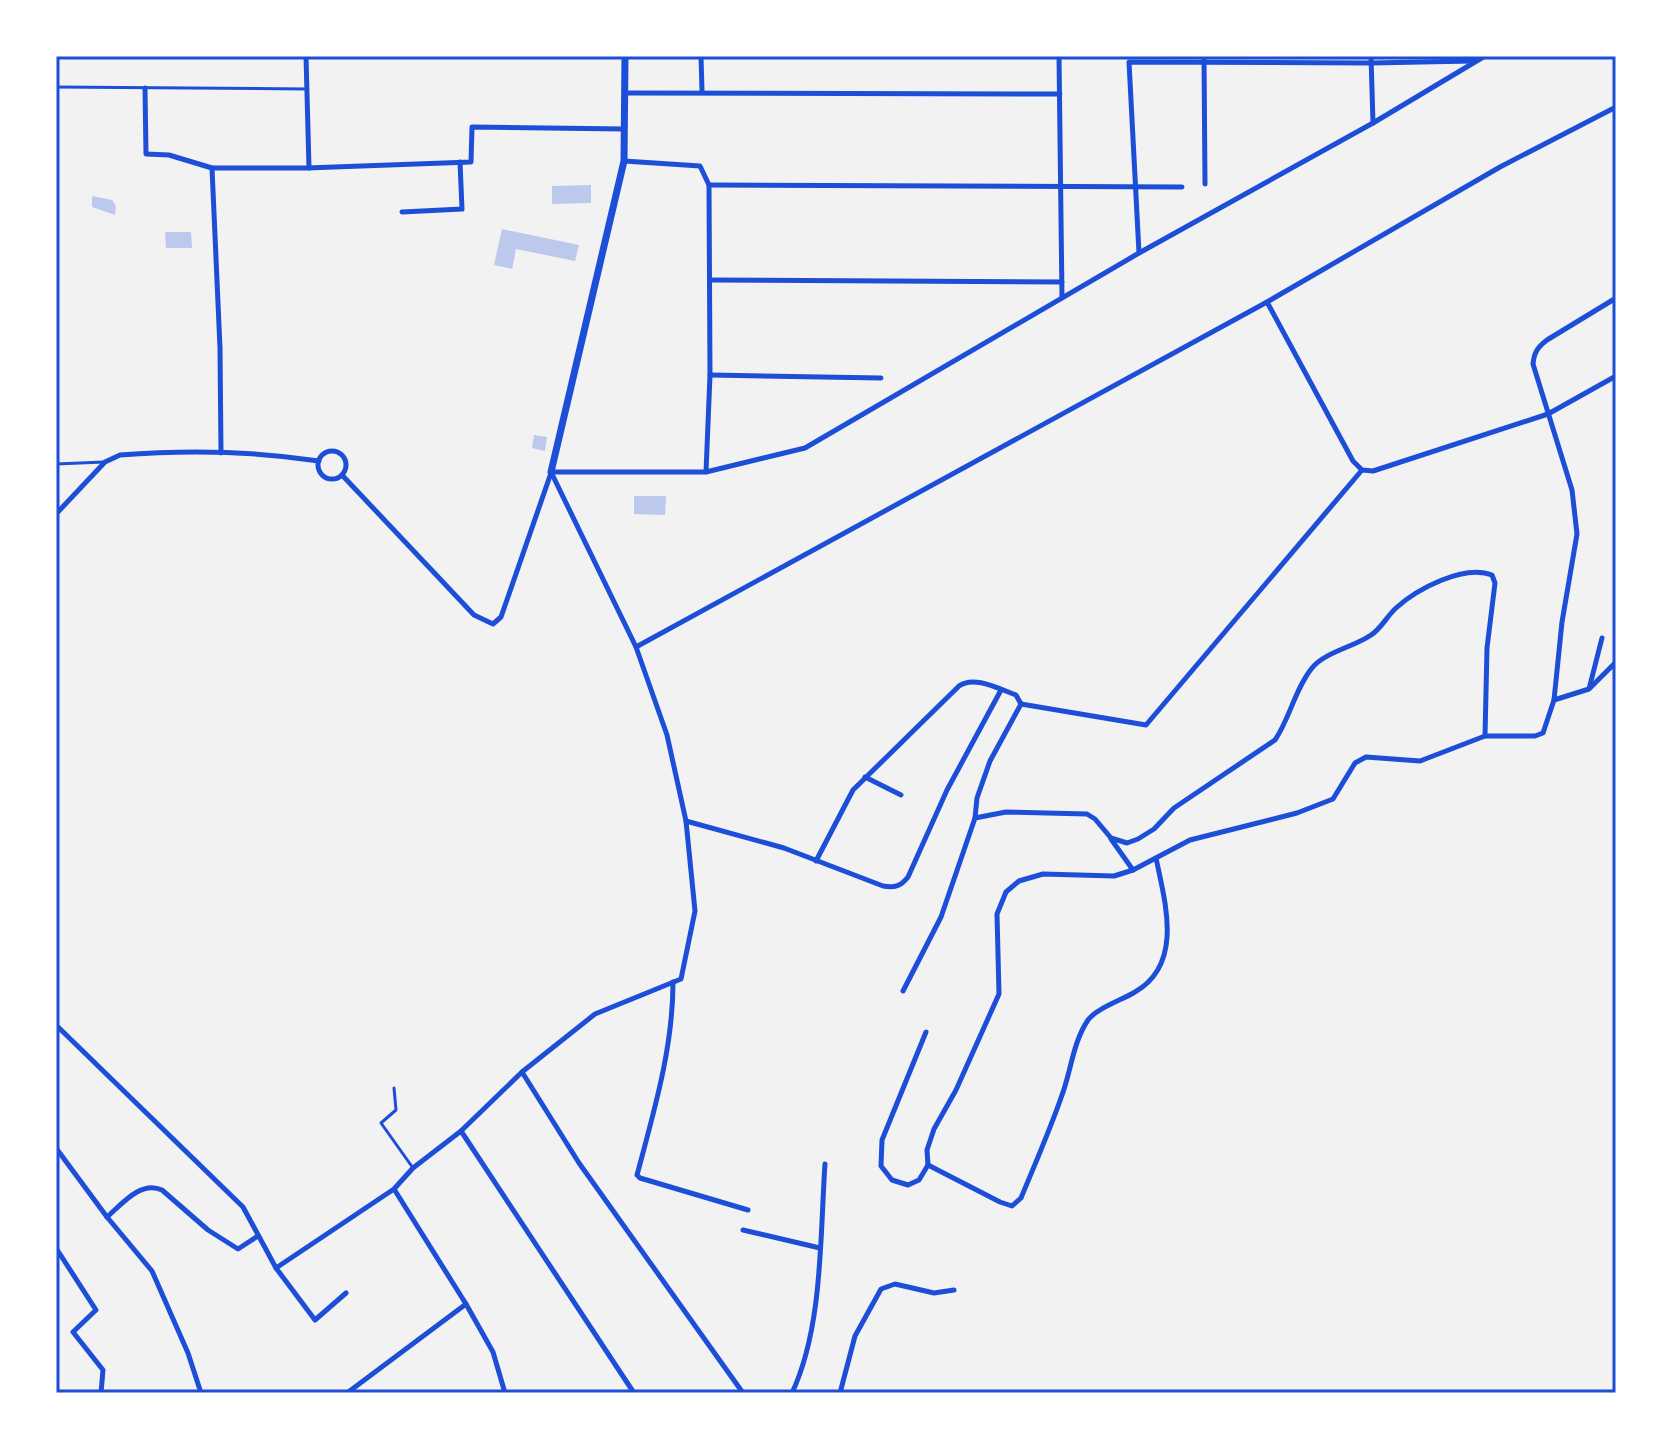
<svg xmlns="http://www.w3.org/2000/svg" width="1672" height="1449" viewBox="0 0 1672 1449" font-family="Raleway,sans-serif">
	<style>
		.building { fill: #bdc9ec }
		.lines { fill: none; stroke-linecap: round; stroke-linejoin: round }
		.service { stroke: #1d4ed8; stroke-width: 3 }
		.minor { stroke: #1d4ed8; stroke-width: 5 }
		.tertiary { stroke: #1d4ed8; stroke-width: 7 }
		.neatline { fill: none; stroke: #1d4ed8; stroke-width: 3 }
	</style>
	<rect width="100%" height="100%" fill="#f2f2f2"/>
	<g class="building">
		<polygon points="591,185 591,203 552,204 552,186"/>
		<polygon points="92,196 112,200 116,206 115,215 92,207"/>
		<polygon points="502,229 579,245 575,261 516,249 512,269 494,265"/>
		<polygon points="165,232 191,232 192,248 166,248"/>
		<polygon points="534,435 547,437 545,451 532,448"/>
		<polygon points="634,496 666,496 665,515 634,514"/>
	</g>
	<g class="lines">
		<g class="service">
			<polyline points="56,87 307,89"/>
			<polyline points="56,464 104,462"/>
			<polyline points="394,1088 396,1110 381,1123 413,1168"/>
		</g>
		<g class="minor">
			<polyline points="306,56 309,168"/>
			<polyline points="701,56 702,91"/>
			<polyline points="1059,56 1062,298"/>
			<polyline points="1204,56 1205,184"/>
			<polyline points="1371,56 1373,123"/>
			<polyline points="145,88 146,154 169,155 212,168 307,168 471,162 472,127 624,129"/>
			<polyline points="625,93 1060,94"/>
			<polyline points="624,161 700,166 709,185 710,375 706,472"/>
			<polyline points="212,168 220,348 221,453"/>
			<polyline points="709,185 1182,187"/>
			<polyline points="402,212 462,209 460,162"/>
			<polyline points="1139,253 1129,62 1371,63 1473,61"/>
			<polyline points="710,280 1062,282"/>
			<polyline points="1267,302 1353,461 1362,470 1373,471 1548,414 1616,376"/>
			<polyline points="710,375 881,378"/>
			<circle cx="332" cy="465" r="14"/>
			<polyline points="551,472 706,472 805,448 1139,253 1373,123 1485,56"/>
			<polyline points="342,475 474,615 493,624 501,617 551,473"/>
			<path d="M 56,514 L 105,462 L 120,455 C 185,450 254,451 319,461"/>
			<polyline points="636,647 1267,302 1500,167 1616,107"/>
			<polyline points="1590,688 1616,662"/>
			<polyline points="1554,700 1589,689 1602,638"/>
			<polyline points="1021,704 1146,725 1362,470"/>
			<polyline points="865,777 901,795"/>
			<path d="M 686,821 L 784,848 L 883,886 C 895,888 901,886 908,877 L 947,790 L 1001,690"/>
			<polyline points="1111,839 1133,870"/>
			<path d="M 816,861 L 853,790 L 959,686 C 974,675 999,689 1016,695 L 1021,704 L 990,761 L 977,798 L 975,818"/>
			<path d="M 673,982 C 673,1048 654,1111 637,1175 L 640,1178 L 748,1210"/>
			<path d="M 903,991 L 941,917 L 975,818 L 1006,812 L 1087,814 L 1095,819 L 1111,838 L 1127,843 L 1138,839 L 1154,829 L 1174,808 L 1275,740 C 1290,718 1295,689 1312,668 C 1325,652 1354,647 1371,635 C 1381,629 1387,616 1396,608 C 1417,589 1464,564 1492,575 L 1495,583 L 1487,648 L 1485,736"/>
			<polyline points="56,1025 243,1207 276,1268 315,1320 346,1293"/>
			<polyline points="926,1032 882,1140 881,1166 892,1180 908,1185 919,1180 928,1165"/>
			<polyline points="522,1072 579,1163 743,1393"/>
			<polyline points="461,1131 634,1393"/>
			<polyline points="56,1148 107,1217 152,1271 188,1353 201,1393"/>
			<path d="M 928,1165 L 927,1150 L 934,1129 L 956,1090 L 999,994 L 997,914 L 1006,892 L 1019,881 L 1043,874 L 1114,876 L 1133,870 L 1190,840 L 1297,813 L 1333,799 L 1355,763 L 1366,757 L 1420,761 L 1485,736 L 1535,736 L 1543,733 L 1554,700 L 1562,622 L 1577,534 L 1572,490 L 1533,364 C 1534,352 1538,347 1547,340 L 1616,298"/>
			<path d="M 928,1165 L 1000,1202 L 1012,1206 L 1021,1198 C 1035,1164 1050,1130 1062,1095 C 1071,1071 1073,1042 1088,1020 C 1097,1008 1122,1000 1135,992 C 1184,964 1165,902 1156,858"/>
			<polyline points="394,1189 466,1304 493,1352 505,1393"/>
			<path d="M 107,1217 C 122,1204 141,1180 162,1190 L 208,1230 L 238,1249 L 258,1236"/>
			<polyline points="743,1230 820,1248"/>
			<polyline points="56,1248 96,1310 73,1332 103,1370 101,1393"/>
			<polyline points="276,1268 394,1189 413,1168 461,1131 522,1072 595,1014 681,979 695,911 686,821 667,735 636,647 551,472"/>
			<polyline points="347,1393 466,1304"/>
			<path d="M 792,1393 C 823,1327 820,1236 825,1164"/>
			<polyline points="840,1393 855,1336 881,1289 895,1284 934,1293 954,1290"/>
		</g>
		<polyline class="tertiary" points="551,472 624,161 625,56"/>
	</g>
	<rect width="1672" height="1449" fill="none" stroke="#ffffff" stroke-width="116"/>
	<rect x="58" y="58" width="1556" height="1333" class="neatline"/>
</svg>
